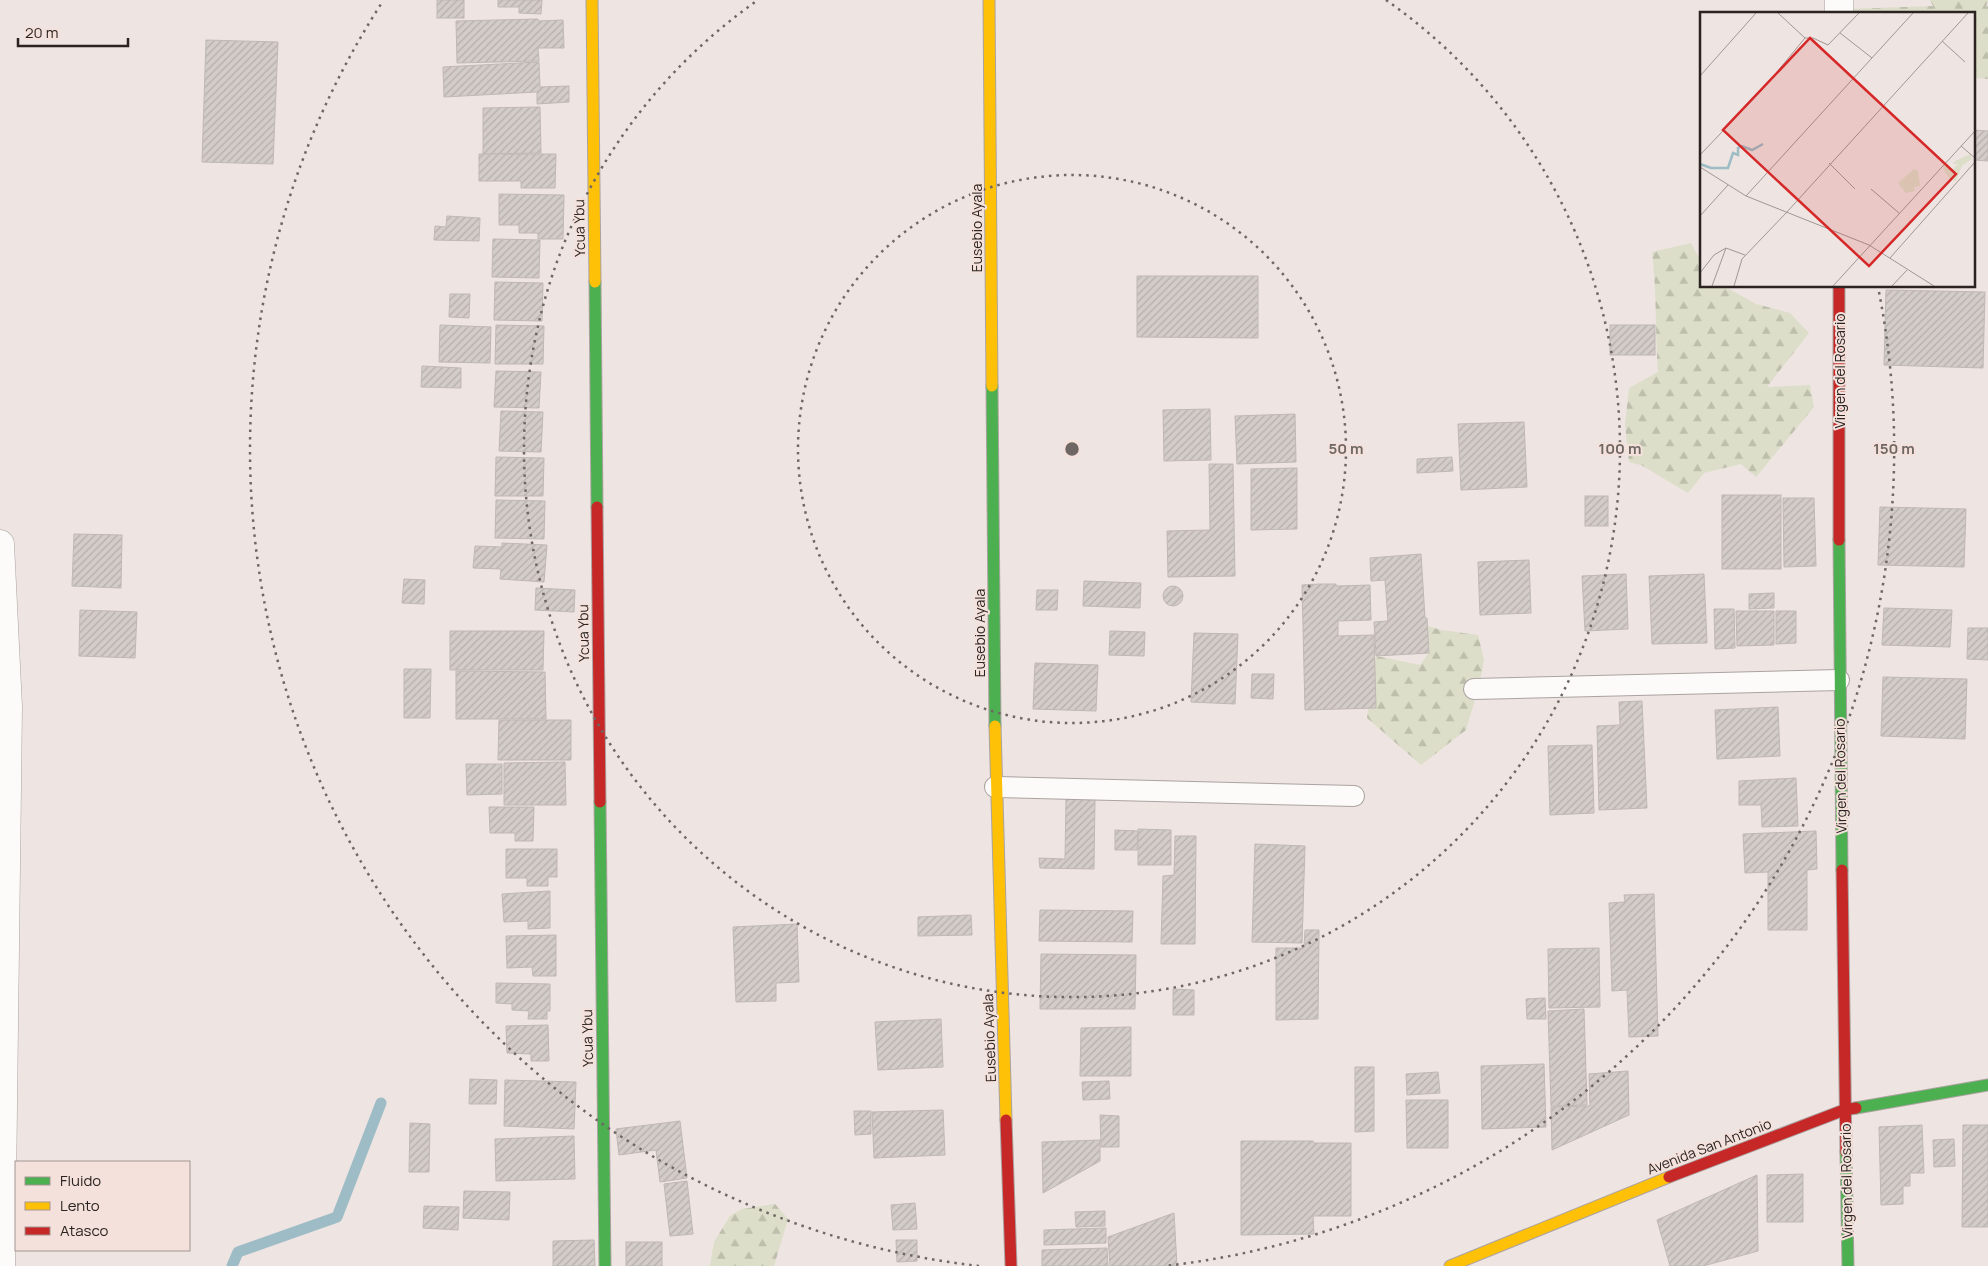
<svg xmlns="http://www.w3.org/2000/svg" width="1988" height="1266" viewBox="0 0 1988 1266" font-family="Manrope,sans-serif">
	<style>
		.forest { fill: url(#forest-firs) }
		.lines { fill: none; stroke-linecap: round; stroke-linejoin: round }
		.stream { stroke: #9dbcc5; stroke-width: 11 }
		.building { fill: url(#building-hatch); stroke: #bfb8b4 }
		.lane-casing { stroke: #aba3a1; stroke-width: 22 }
		.street-casing { stroke: #aba3a1; stroke-width: 29 }
		.fast-casing { stroke: #aba3a1; stroke-width: 13 }
		.slow-casing { stroke: #aba3a1; stroke-width: 13 }
		.jam-casing { stroke: #aba3a1; stroke-width: 13 }
		.lane { stroke: #fcfbfa; stroke-width: 20 }
		.street { stroke: #fcfbfa; stroke-width: 28 }
		.fast { stroke: #4caf50; stroke-width: 11 }
		.slow { stroke: #ffc107; stroke-width: 11 }
		.jam { stroke: #c62828; stroke-width: 11 }
		.ring { fill: none; stroke: #6f6764; stroke-width: 2.5; stroke-dasharray: 2.5 5 }
		.labels { text-anchor: middle; dominant-baseline: central; stroke-width: 4; stroke-linejoin: round; paint-order: stroke }
		.street-label { font-size: 14px; fill: #2a2321; stroke: #f4e1db }
		.inset-river { fill: none; stroke: #9dbcc5; stroke-width: 2.5 }
		.inset-road { fill: none; stroke: #a09794; stroke-width: 1 }
		.view { fill: #d62828; fill-opacity: 0.15; stroke: #d62828; stroke-width: 2.5 }
		.inset-edge { fill: none; stroke: #2a2321; stroke-width: 2.5 }
		.centre { fill: #6f6764; stroke: #f4e1db; stroke-width: 2.5 }
		.ring-label { font-size: 15px; text-anchor: middle; font-weight: bold; fill: #6f6764; stroke: #f4e1db; stroke-width: 4; stroke-linejoin: round; paint-order: stroke }
	</style>
	<defs>
		<pattern id="forest-firs" width="22" height="20" patternUnits="userSpaceOnUse" patternTransform="scale(1.25)"><rect width="22" height="20" fill="#dcdec9"/><path d="M5 1l3.5 6h-7zM16 11l3.5 6h-7z" fill="#bdbeac"/></pattern>
		<pattern id="building-hatch" width="6" height="6" patternUnits="userSpaceOnUse" patternTransform="scale(1.25)"><rect width="6" height="6" fill="#d3ccc8"/><path d="M-1 1l2-2M0 6l6-6M5 7l2-2" fill="none" stroke="#b5afac"/></pattern>
	</defs>
	<rect width="100%" height="100%" fill="#eee4e1"/>
	<g class="forest">
		<polygon points="1930,0 1988,0 1986,7 1988,6 1988,79 1974,78 1974,14 1849,14 1848,9 1933,6"/>
		<path d="M 1691,243 L 1702,264 L 1702,286 L 1724,286 L 1756,304 L 1790,313 L 1809,333 L 1767,387 L 1810,385 L 1814,407 L 1756,477 L 1741,464 L 1704,473 L 1688,493 L 1641,465 L 1629,462 L 1625,425 L 1629,388 L 1658,372 C 1655,332 1657,292 1652,252 Z"/>
		<polygon points="1428,626 1441,630 1478,635 1484,660 1479,686 1466,730 1421,765 1367,718 1376,656 1420,665 1429,653"/>
		<polygon points="775,1204 788,1219 774,1266 710,1266 714,1242 730,1216 742,1209"/>
	</g>
	<g class="lines">
		<polyline class="stream" points="232,1266 238,1252 337,1217 381,1103"/>
	</g>
	<g class="building">
		<rect x="437" y="0" width="27" height="18"/>
		<polygon points="498,0 542,0 541,14 519,13 519,7 498,7"/>
		<polygon points="538,19 538,21 563,20 564,48 538,48 539,61 457,63 456,21"/>
		<polygon points="206,40 278,42 273,164 202,162"/>
		<polygon points="539,62 540,87 569,86 569,102 537,104 537,92 444,97 443,67"/>
		<polygon points="540,107 541,153 483,154 483,108"/>
		<polygon points="1974,130 1988,131 1988,161 1974,160"/>
		<polygon points="479,154 556,154 555,188 521,188 521,181 479,181"/>
		<polygon points="499,194 564,195 563,239 538,239 538,233 519,233 519,225 499,225"/>
		<polygon points="447,216 480,218 479,241 434,240 435,226 446,227"/>
		<polygon points="493,239 540,240 539,278 492,277"/>
		<polygon points="1137,276 1258,276 1258,338 1137,337"/>
		<polygon points="495,282 543,283 542,321 494,320"/>
		<polygon points="1886,290 1985,292 1983,368 1884,365"/>
		<polygon points="450,294 470,294 469,318 449,317"/>
		<polygon points="440,325 491,327 490,363 439,362"/>
		<polygon points="496,325 544,326 543,364 495,364"/>
		<rect x="1610" y="325" width="45" height="30"/>
		<polygon points="422,366 461,368 461,388 421,387"/>
		<polygon points="496,371 541,372 539,408 494,407"/>
		<polygon points="1210,409 1211,460 1164,461 1163,410"/>
		<polygon points="501,411 543,412 541,452 499,451"/>
		<polygon points="1295,414 1296,462 1237,464 1235,416"/>
		<polygon points="1524,422 1527,487 1461,490 1458,424"/>
		<polygon points="496,457 544,458 543,496 495,496"/>
		<polygon points="1452,457 1453,471 1417,473 1417,459"/>
		<polygon points="1209,464 1233,464 1235,576 1168,577 1167,531 1210,530"/>
		<polygon points="1297,468 1297,529 1251,530 1251,469"/>
		<rect x="1722" y="495" width="59" height="74"/>
		<rect x="1585" y="496" width="23" height="30"/>
		<polygon points="1783,498 1814,498 1816,566 1784,567"/>
		<polygon points="496,500 545,501 544,539 495,538"/>
		<polygon points="1880,507 1966,509 1964,567 1878,565"/>
		<polygon points="74,534 122,535 121,588 72,586"/>
		<polygon points="502,543 547,545 544,582 500,579 501,569 473,568 475,546 502,547"/>
		<polygon points="1421,554 1425,618 1427,618 1429,653 1376,656 1374,622 1388,621 1385,580 1371,581 1370,558"/>
		<polygon points="1529,560 1531,613 1480,615 1478,562"/>
		<polygon points="1626,574 1628,629 1585,631 1582,576"/>
		<polygon points="1704,574 1707,643 1652,644 1649,576"/>
		<polygon points="404,579 425,580 424,604 402,603"/>
		<polygon points="1084,581 1141,583 1140,608 1083,606"/>
		<polygon points="1320,584 1336,584 1336,586 1370,585 1371,620 1338,621 1338,636 1374,635 1376,708 1305,710 1302,585"/>
		<circle cx="1173" cy="596" r="10"/>
		<polygon points="536,588 575,590 574,612 535,610"/>
		<polygon points="1037,590 1058,590 1057,610 1036,610"/>
		<polygon points="1774,593 1774,608 1749,609 1749,594"/>
		<polygon points="1884,608 1952,610 1950,647 1882,645"/>
		<polygon points="1714,609 1734,609 1735,648 1715,649"/>
		<polygon points="80,610 137,612 135,658 79,656"/>
		<polygon points="1736,611 1774,611 1774,645 1737,646"/>
		<polygon points="1776,611 1796,611 1796,643 1776,644"/>
		<polygon points="1968,628 1988,628 1988,660 1967,659"/>
		<polygon points="450,631 544,631 543,670 450,670"/>
		<polygon points="1110,631 1145,632 1144,656 1109,655"/>
		<polygon points="1194,633 1238,634 1235,704 1191,702"/>
		<polygon points="1035,663 1098,665 1096,711 1033,709"/>
		<polygon points="404,669 431,669 430,718 404,718"/>
		<polygon points="456,671 545,672 546,719 456,719"/>
		<polygon points="1252,674 1274,674 1273,699 1251,698"/>
		<polygon points="1883,677 1967,679 1965,739 1881,736"/>
		<polygon points="1642,701 1647,808 1599,810 1597,726 1620,725 1619,702"/>
		<polygon points="1778,707 1780,756 1717,759 1715,710"/>
		<polygon points="499,720 571,720 571,760 498,760"/>
		<polygon points="1592,745 1594,813 1550,815 1548,746"/>
		<polygon points="565,762 566,805 504,805 504,763"/>
		<polygon points="466,764 502,764 502,794 467,795"/>
		<polygon points="1796,778 1798,826 1762,827 1761,805 1739,805 1739,781"/>
		<polygon points="1066,798 1095,798 1094,869 1040,868 1039,858 1065,859"/>
		<polygon points="489,807 534,807 533,841 515,841 515,833 490,833"/>
		<polygon points="1138,829 1171,830 1171,865 1138,865"/>
		<polygon points="1115,830 1138,831 1137,850 1115,850"/>
		<polygon points="1816,831 1817,869 1807,870 1807,930 1768,930 1768,872 1745,873 1743,834"/>
		<polygon points="1175,836 1196,836 1195,944 1161,944 1163,876 1174,875"/>
		<polygon points="1255,844 1305,846 1302,943 1252,942"/>
		<polygon points="506,849 557,849 557,877 548,877 548,886 527,886 527,878 506,878"/>
		<polygon points="550,891 550,928 528,929 528,921 504,922 502,894"/>
		<polygon points="1654,894 1658,1036 1629,1037 1627,990 1612,991 1609,903 1625,902 1624,895"/>
		<polygon points="1040,910 1133,911 1132,942 1039,941"/>
		<polygon points="971,915 972,935 918,936 918,917"/>
		<polygon points="797,924 799,982 776,983 776,1001 736,1002 733,927"/>
		<polygon points="1305,930 1319,930 1318,1019 1276,1020 1276,948 1304,948"/>
		<polygon points="556,935 556,976 533,976 532,967 507,968 506,936"/>
		<polygon points="1599,948 1600,1007 1549,1008 1548,949"/>
		<polygon points="1041,954 1136,955 1135,1009 1040,1009"/>
		<polygon points="496,983 550,984 550,1011 547,1011 547,1019 528,1019 529,1011 512,1010 512,1004 496,1003"/>
		<polygon points="1173,989 1194,990 1194,1015 1173,1015"/>
		<polygon points="1545,998 1546,1019 1527,1019 1526,999"/>
		<polygon points="1584,1009 1587,1105 1551,1106 1548,1011"/>
		<polygon points="941,1019 943,1067 878,1070 875,1022"/>
		<polygon points="548,1025 549,1061 531,1061 531,1054 507,1053 506,1026"/>
		<polygon points="1131,1027 1131,1076 1080,1076 1081,1028"/>
		<polygon points="1544,1064 1546,1127 1482,1129 1481,1066"/>
		<polygon points="1355,1067 1374,1067 1374,1131 1355,1132"/>
		<polygon points="1628,1071 1629,1115 1552,1150 1551,1107 1590,1106 1589,1074"/>
		<polygon points="1438,1072 1440,1093 1407,1095 1406,1074"/>
		<polygon points="470,1079 497,1080 496,1104 469,1104"/>
		<polygon points="505,1080 576,1082 574,1129 504,1126"/>
		<polygon points="1109,1081 1110,1099 1083,1100 1082,1082"/>
		<polygon points="1406,1100 1448,1100 1448,1148 1407,1148"/>
		<polygon points="943,1110 945,1155 874,1158 872,1112"/>
		<polygon points="854,1111 871,1111 871,1134 855,1135"/>
		<polygon points="1100,1115 1119,1116 1119,1147 1101,1147"/>
		<polygon points="680,1121 687,1178 660,1182 656,1150 619,1155 616,1129"/>
		<polygon points="410,1123 430,1124 429,1172 409,1172"/>
		<polygon points="1922,1125 1924,1173 1910,1173 1910,1186 1903,1186 1903,1204 1881,1205 1879,1127"/>
		<polygon points="1963,1125 1988,1125 1988,1227 1962,1227"/>
		<polygon points="574,1136 575,1179 496,1181 495,1139"/>
		<polygon points="1954,1139 1955,1166 1934,1167 1933,1140"/>
		<polygon points="1100,1140 1100,1161 1043,1193 1042,1142"/>
		<polygon points="1241,1141 1313,1141 1314,1143 1351,1143 1351,1216 1313,1216 1314,1234 1241,1235"/>
		<polygon points="1803,1174 1803,1222 1767,1222 1767,1175"/>
		<polygon points="1757,1175 1758,1251 1703,1266 1670,1266 1657,1220"/>
		<polygon points="687,1181 693,1234 670,1236 664,1184"/>
		<polygon points="464,1191 510,1192 509,1220 463,1218"/>
		<polygon points="915,1203 917,1229 893,1230 891,1205"/>
		<polygon points="424,1206 459,1207 458,1230 423,1228"/>
		<polygon points="1105,1211 1105,1226 1076,1227 1075,1212"/>
		<polygon points="1174,1213 1177,1266 1110,1266 1108,1237"/>
		<polygon points="1106,1228 1106,1243 1044,1245 1044,1230"/>
		<polygon points="594,1240 595,1266 553,1266 553,1241"/>
		<polygon points="896,1240 917,1240 917,1261 897,1262"/>
		<rect x="626" y="1242" width="36" height="24"/>
		<polygon points="1107,1248 1108,1266 1042,1266 1042,1250"/>
	</g>
	<g class="lines">
		<defs>
			<g id="lane">
				<polyline points="1474,689 1839,680"/>
				<polyline points="995,787 1354,796"/>
			</g>
			<g id="street">
				<polyline points="1839,14 1839,0"/>
				<polyline points="0,544 8,707 1,1266"/>
			</g>
			<g id="fast">
				<polyline points="595,282 597,507"/>
				<polyline points="992,386 995,726"/>
				<polyline points="1839,540 1842,870"/>
				<polyline points="600,802 605,1266"/>
				<polyline points="1856,1108 1988,1085"/>
				<polyline points="1846,1152 1848,1266"/>
			</g>
			<g id="slow">
				<polyline points="592,0 595,282"/>
				<polyline points="989,0 992,386"/>
				<polyline points="995,726 1006,1120"/>
				<polyline points="1450,1266 1669,1177"/>
			</g>
			<g id="jam">
				<polyline points="1839,286 1839,540"/>
				<polyline points="597,507 600,802"/>
				<polyline points="1842,870 1846,1152"/>
				<polyline points="1006,1120 1011,1266"/>
				<polyline points="1669,1177 1844,1110 1856,1108"/>
			</g>
		</defs>
		<use href="#lane" class="lane-casing"/>
		<use href="#street" class="street-casing"/>
		<use href="#fast" class="fast-casing"/>
		<use href="#slow" class="slow-casing"/>
		<use href="#jam" class="jam-casing"/>
		<use href="#lane" class="lane"/>
		<use href="#street" class="street"/>
		<use href="#fast" class="fast"/>
		<use href="#slow" class="slow"/>
		<use href="#jam" class="jam"/>
	</g>
	<g class="ring">
		<circle cx="1072" cy="449" r="274"/>
		<path d="M1386 0A548 548 0 1 1 758 0"/>
		<path d="M979 1266A822 822 0 0 1 383 1M1879 292A822 822 0 0 1 1165 1266"/>
	</g>
	<g class="labels">
		<g class="street-label">
			<text transform="translate(579 228) rotate(-91)">Ycua Ybu</text>
			<text transform="translate(976 228) rotate(-90)">Eusebio Ayala</text>
			<text transform="translate(1839 371) rotate(-90)">Virgen del Rosario</text>
			<text transform="translate(583 633) rotate(-91)">Ycua Ybu</text>
			<text transform="translate(979 633) rotate(-90)">Eusebio Ayala</text>
			<text transform="translate(1840 776) rotate(-91)">Virgen del Rosario</text>
			<text transform="translate(587 1038) rotate(-91)">Ycua Ybu</text>
			<text transform="translate(989 1038) rotate(-92)">Eusebio Ayala</text>
			<text transform="translate(1709 1146) rotate(-21)">Avenida San Antonio</text>
			<text transform="translate(1846 1181) rotate(-91)">Virgen del Rosario</text>
		</g>
	</g>
	<g transform="translate(1700 12)">
		<rect width="275" height="275" fill="#eee4e1"/>
		<path d="M 270,142 L 272,147 L 262,154 L 256,169 L 250,167 L 243,157 L 245,153 L 252,158 L 258,152 L 253,152 L 255,149 ZM 214,157 L 218,159 L 220,174 L 214,175 L 215,179 L 206,181 L 198,171 Z" fill="#dcdec9"/>
		<path class="inset-river" d="M 0,152 L 11,156 L 28,156 L 33,141 L 38,143 L 38,136 L 42,134 L 52,138 L 63,132"/>
		<path class="inset-road" d="M 78,1 L 105,26 L 113,26 L 128,33 L 159,1M 140,21 L 172,46M 242,29 L 265,50M 0,64 L 56,1M 261,134 L 275,146M 0,143 L 62,78 L 105,26M 129,151 L 155,177M 0,155 L 46,184 L 169,233 L 234,274M 171,177 L 199,201M 46,184 L 213,1M 86,201 L 268,1M 0,204 L 28,173M 190,246 L 275,150M 0,261 L 14,243 L 26,236 L 45,243M 12,274 L 26,236M 34,274 L 42,247 L 86,201M 133,274 L 275,119M 192,274 L 207,258"/>
		<path class="view" d="M 110,26 L 256,162 L 169,254 L 23,118 Z"/>
		<rect width="275" height="275" class="inset-edge"/>
	</g>
	<circle cx="1072" cy="449" r="8" class="centre"/>
	<g class="ring-label">
		<text x="1346" y="454">50 m</text>
		<text x="1620" y="454">100 m</text>
		<text x="1894" y="454">150 m</text>
	</g>
	<rect x="15" y="1161" width="175" height="90" fill="#f4e1db" stroke="#a39591"/>
	<rect x="25" y="1177" width="25" height="8" fill="#4caf50" stroke="#a39591"/>
	<text x="60" y="1186" font-size="15" fill="#2a2321">Fluido</text>
	<rect x="25" y="1202" width="25" height="8" fill="#ffc107" stroke="#a39591"/>
	<text x="60" y="1211" font-size="15" fill="#2a2321">Lento</text>
	<rect x="25" y="1227" width="25" height="8" fill="#c62828" stroke="#a39591"/>
	<text x="60" y="1236" font-size="15" fill="#2a2321">Atasco</text>
	<path d="M18 38v8h110v-8" fill="none" stroke="#2a2321" stroke-width="2.5"/>
	<text x="25" y="38" font-size="15" fill="#2a2321" stroke="#f4e1db" stroke-width="4" paint-order="stroke">20 m</text>
</svg>
